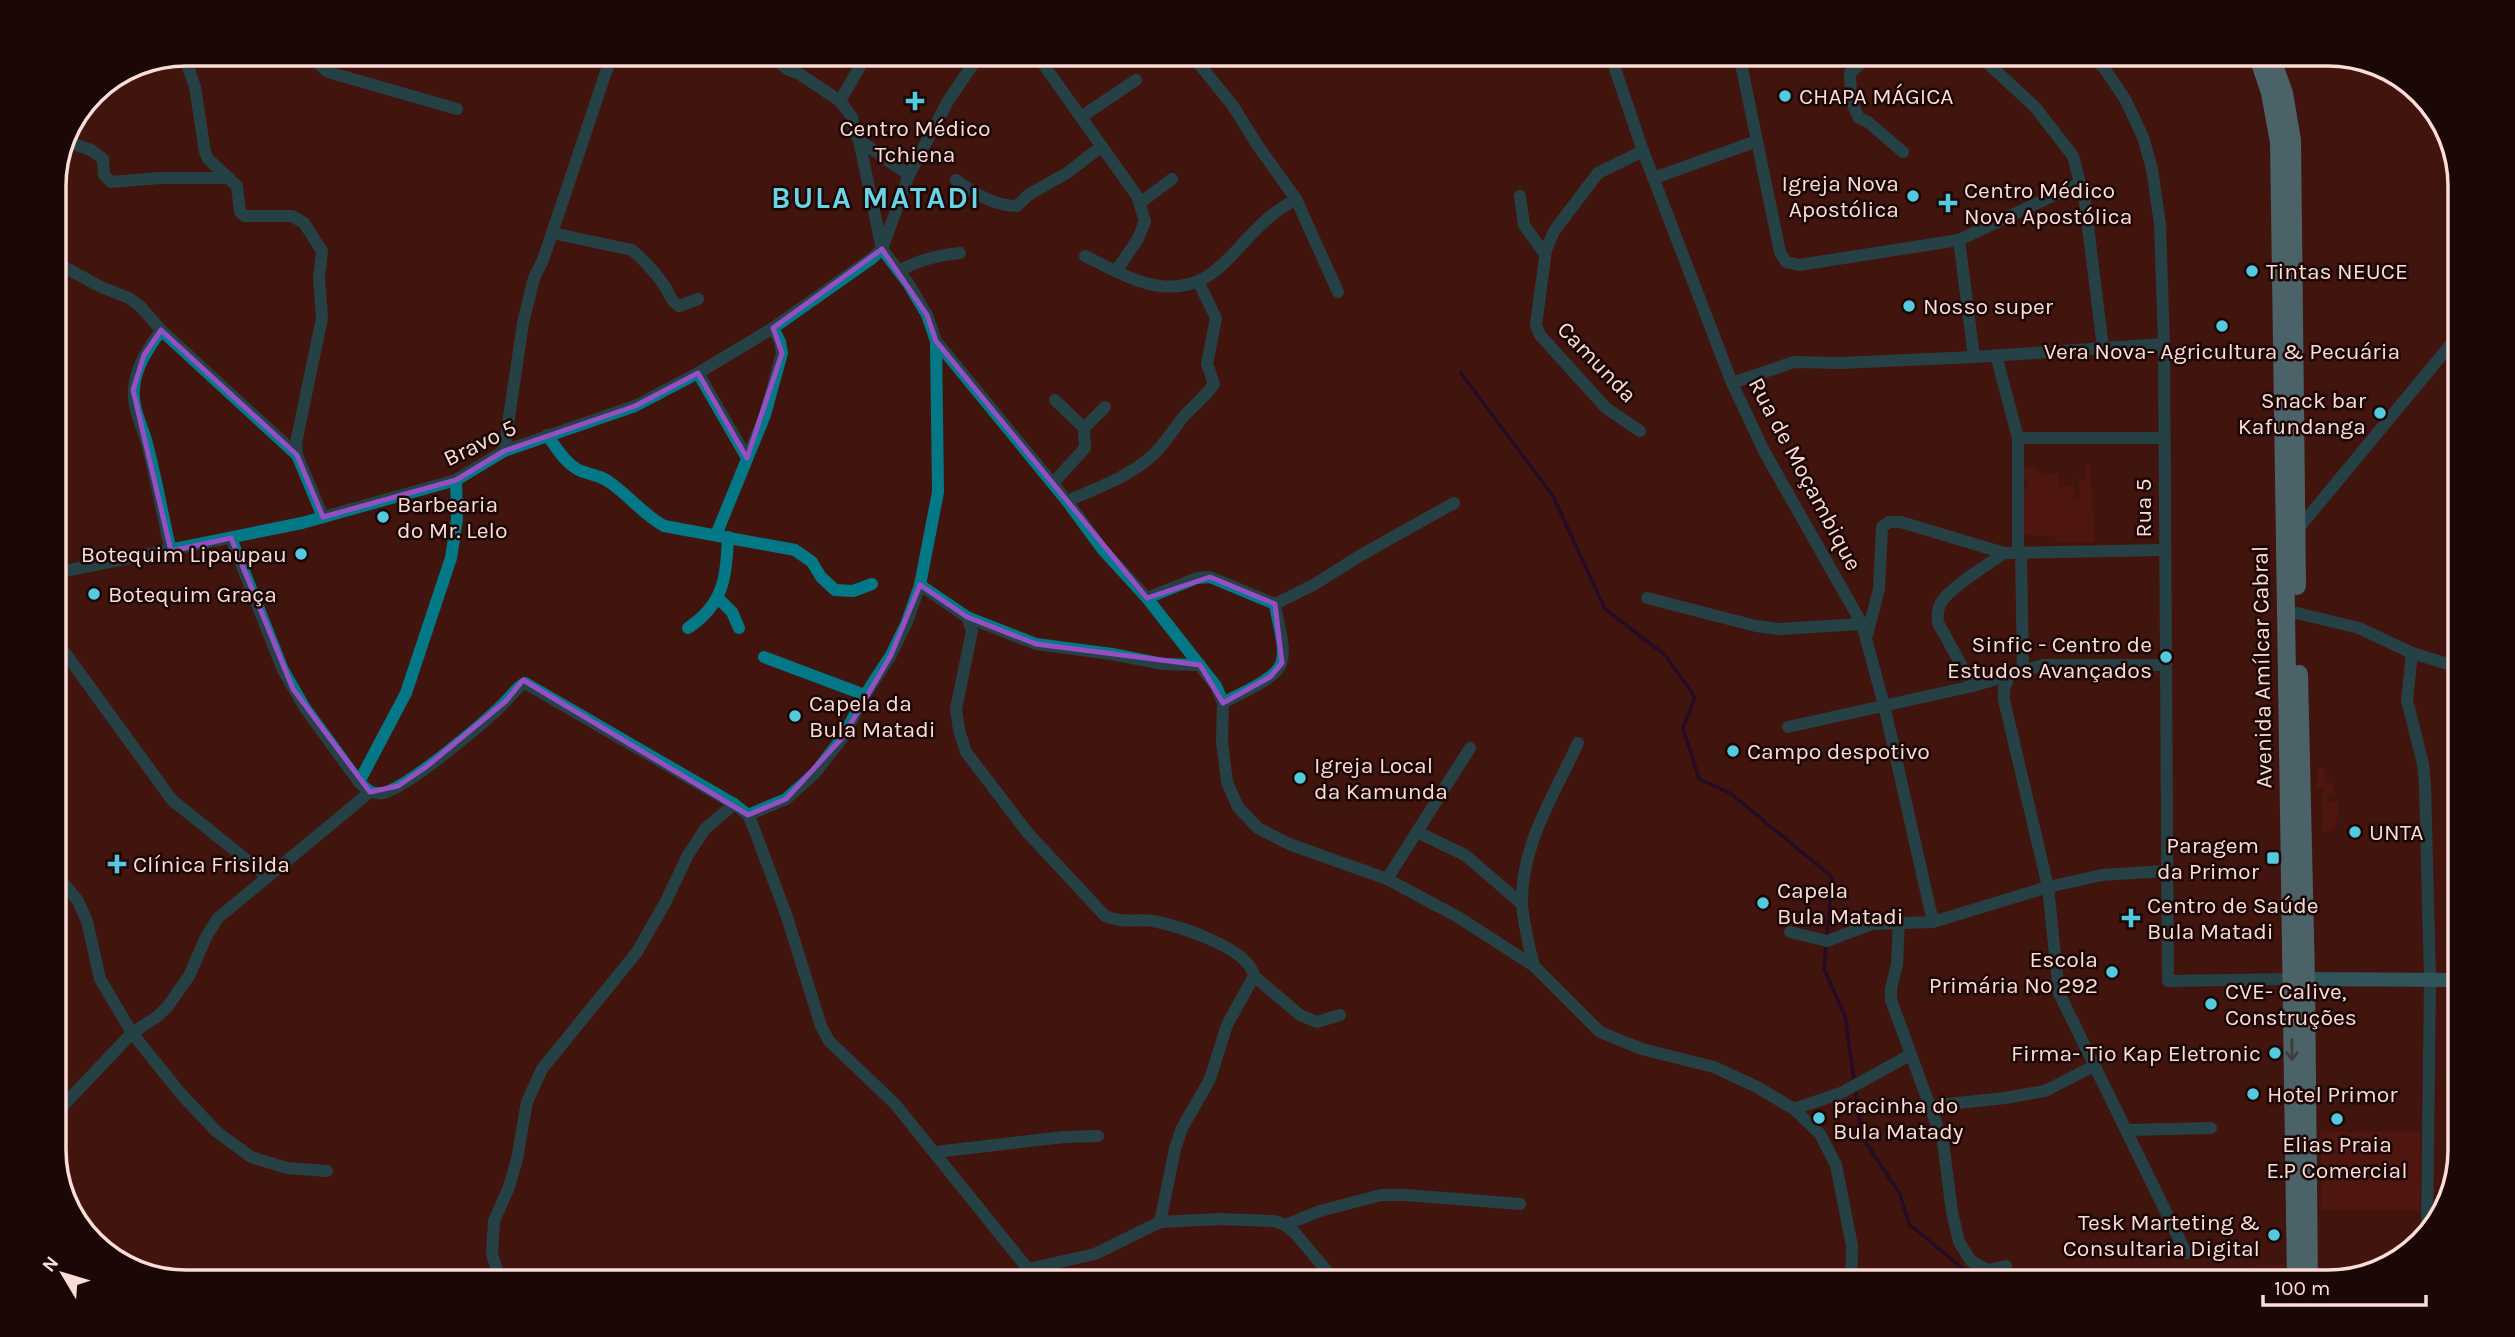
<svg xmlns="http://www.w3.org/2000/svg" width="2515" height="1337" viewBox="0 0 2515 1337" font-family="Karla,sans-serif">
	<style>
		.green { fill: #5d1910 }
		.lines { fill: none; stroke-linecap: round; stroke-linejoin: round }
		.stream { stroke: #050141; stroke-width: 3.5 }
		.street { stroke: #037887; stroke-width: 12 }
		.secondary { stroke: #1ca3b6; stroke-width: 14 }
		.primary { stroke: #54c1d4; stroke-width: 18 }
		.oneway { stroke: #3a6d77 }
		.marked { fill: none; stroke: #954fc4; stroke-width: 5; stroke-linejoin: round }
		.poi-dot { fill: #54cade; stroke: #1b0705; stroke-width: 2.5 }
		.labels { text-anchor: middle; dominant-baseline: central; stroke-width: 5; stroke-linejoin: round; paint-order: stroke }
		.poi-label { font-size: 23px; fill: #fbdcd6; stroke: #1b0705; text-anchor: start }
		.street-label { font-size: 23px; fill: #fbdcd6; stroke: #1b0705 }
		.district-label { font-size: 30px; font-weight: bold; letter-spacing: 2px; fill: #6ad3e5; stroke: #1b0705 }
		.rim { fill: none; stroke: #fbdcd6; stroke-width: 3.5 }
	</style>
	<rect width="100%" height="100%" fill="#41140e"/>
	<g class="green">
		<polygon points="2086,464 2090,464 2095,542 2055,542 2055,536 2023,535 2023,490 2028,489 2028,480 2023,480 2023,468 2038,468 2039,475 2058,474 2059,487 2074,486 2074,498 2080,499 2079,479 2086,479"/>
		<polygon points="2317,768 2324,768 2324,783 2333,783 2333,794 2327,794 2327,801 2338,802 2335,831 2323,832 2323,788 2317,787"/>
		<polygon points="2321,1132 2421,1132 2420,1211 2321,1210"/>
		<polygon points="2284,1264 2284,1283 2209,1283 2212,1270"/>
	</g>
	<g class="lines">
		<polyline class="stream" points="1461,373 1553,496 1605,609 1665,655 1695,697 1683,728 1699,779 1730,793 1832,877 1824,969 1845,1016 1862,1137 1900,1194 1909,1224 1962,1268 1975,1283"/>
		<g class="street">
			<polyline points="316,54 317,62 328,72 457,109"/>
			<path d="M 688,54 C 704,62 714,59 730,54"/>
			<polyline points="777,54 782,65 789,70 798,73 840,101 852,117 854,132 859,140 909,175"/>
			<polyline points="1036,54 1137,196 1145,221 1138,239 1116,271"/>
			<polyline points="1610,54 1643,151 1732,383 1764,451 1862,624 1884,705 1933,922"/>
			<polyline points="1739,54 1780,252 1786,262 1799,265 1959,240 2080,183"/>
			<polyline points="1860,54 1861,63 1850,73 1851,101 1859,118 1868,122 1903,152"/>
			<polyline points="1978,54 2035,107 2073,156 2085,202 2103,348"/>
			<polyline points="2089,54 2104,68 2125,99 2143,137 2152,169 2160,224 2164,344 2168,981 2290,979"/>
			<polyline points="184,55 195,87 205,152 208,159 237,186 240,212 245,216 292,216 304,223 322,251 319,278 322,318 296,443 297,455 323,517"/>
			<polyline points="1192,55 1233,106 1258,146 1296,199 1338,292"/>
			<polyline points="840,101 867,54"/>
			<polyline points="1081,117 1136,80"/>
			<polyline points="71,143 91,150 103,159 104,175 111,182 159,178 229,178"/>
			<polyline points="1654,178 1757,141"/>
			<path d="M 956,180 C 973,193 995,206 1017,206 L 1028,195 L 1067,173 L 1102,146"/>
			<polyline points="1520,196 1524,225 1545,254"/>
			<polyline points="1140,203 1172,179"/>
			<path d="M 552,233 L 632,250 C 644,260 657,275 666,288 C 670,296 671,301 679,306 L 698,299"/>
			<polyline points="1959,240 1974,357"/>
			<path d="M 1085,256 C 1108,267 1134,283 1160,286 C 1213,292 1230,252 1265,221 C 1274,212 1285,206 1296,199"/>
			<polyline points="55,262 101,287 129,298 140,306 161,330 297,455"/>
			<path d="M 899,271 C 918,260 938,255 960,253"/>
			<path d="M 161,330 C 148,349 136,366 134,388 C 132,407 141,423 146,440 C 156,476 162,514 171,551"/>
			<polyline points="936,341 1067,501 1103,550 1147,598 1216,686 1223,703 1222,742 1227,782 1238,807 1258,828 1289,844 1387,879 1458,917 1534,966 1600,1032 1642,1049 1714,1067 1757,1087 1794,1109 1820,1134 1836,1165 1852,1246 1851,1283"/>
			<polyline points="1996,355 2018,438 2018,545 2021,554 2023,672"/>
			<polyline points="698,373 747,458"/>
			<polyline points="1732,383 1794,362 1841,363 1974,357 2164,344"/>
			<polyline points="1084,428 1105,407"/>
			<polyline points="1640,431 1606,408 1540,335 1536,325 1546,250 1554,231 1598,173 1643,151"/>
			<path d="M 547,435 C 556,447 566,465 581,471 C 592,475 603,476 612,484 C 630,497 644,515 664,526 L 795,550 L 812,562 L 821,577 L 835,590 L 853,591 L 872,584"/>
			<polyline points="2018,438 2164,438"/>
			<polyline points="504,451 523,323 534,278 543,260 612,54"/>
			<polyline points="1053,483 1085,448 1084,428 1055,400"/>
			<path d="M 1067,501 C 1097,488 1129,477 1153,455 C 1165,444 1174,428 1184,416 C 1194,405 1205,397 1214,384 L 1207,364 L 1216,318 L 1199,283"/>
			<polyline points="2298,529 2461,332"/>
			<polyline points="716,535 765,415 782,353 780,342 773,328"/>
			<path d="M 231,538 L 283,670 L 305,708 L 359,782 C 366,789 372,795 383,793 C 407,788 487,721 506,701 C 513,694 516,688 525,683 L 734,804 L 748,815 L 753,826 L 786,914 L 821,1026 L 829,1041 L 895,1104 L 1028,1269 L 1032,1283"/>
			<polyline points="55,573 302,523 456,480 504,451 635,406 698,373 773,328 871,259 882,249 909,175 948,101 980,54"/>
			<path d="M 920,585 L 967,617 L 972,631 L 956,709 L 959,730 L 966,752 L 1027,832 L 1105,916 C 1121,923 1136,919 1153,921 C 1179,926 1249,948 1254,976 L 1227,1025 L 1210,1079 L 1182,1128 L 1175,1149 L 1160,1222"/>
			<polyline points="718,598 732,612 739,628"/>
			<polyline points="1147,598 1197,578 1210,577 1275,604"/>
			<polyline points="1647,598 1756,626 1779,629 1862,624"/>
			<polyline points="1275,604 1315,584 1361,555 1454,503"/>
			<polyline points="2297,613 2359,628 2412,653 2461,668"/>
			<polyline points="967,617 1036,644 1112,654 1163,664 1200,665"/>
			<path d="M 688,628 C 724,604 726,578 728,537"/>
			<polyline points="1867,635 1879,589 1882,527 1889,522 1901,522 2004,553 2163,550"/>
			<polyline points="55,639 172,800 268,877"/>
			<polyline points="2412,653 2407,700 2423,764 2425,785 2430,979 2427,1230"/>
			<polyline points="764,657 865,695"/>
			<polyline points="2009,677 2004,688 2004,700 2048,887 2059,993 2186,1253"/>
			<path d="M 1973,686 L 1938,623 C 1937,615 1937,608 1942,601 C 1952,586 1988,565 2004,553"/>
			<path d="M 1223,703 C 1237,695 1276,679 1281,664 C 1287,648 1277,621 1275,604"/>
			<polyline points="1788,727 1973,686 2043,665 2166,665"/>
			<polyline points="359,782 406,693 451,558 457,519 456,480"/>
			<polyline points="748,815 786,799 815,773 843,737 865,695 891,655 907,622 920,585 938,492 936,341 927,315 908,283 882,249 859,140"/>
			<polyline points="1417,832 1465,855 1522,904"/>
			<polyline points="55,873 78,901 87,921 100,979 132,1033 181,1094 217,1132 251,1157 287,1168 327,1171"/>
			<polyline points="1387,879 1470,748"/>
			<polyline points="1899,922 1897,964 1891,989 1891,1000 1943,1142 1952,1212 1959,1242 1971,1261 1988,1270 2006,1266"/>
			<polyline points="1790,932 1827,941 1872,924 1933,922 2048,887 2102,875 2166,871"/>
			<path d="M 1534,966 C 1529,946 1523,923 1522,902 C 1521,845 1555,793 1578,743"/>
			<polyline points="1254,976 1300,1015 1317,1022 1340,1015"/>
			<polyline points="1929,1106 2005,1098 2045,1091 2094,1066"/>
			<polyline points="1794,1109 1841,1093 1910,1055"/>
			<polyline points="55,1114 132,1033 158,1016 168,1006 189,976 207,935 218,918 370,792"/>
			<polyline points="2127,1130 2211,1128"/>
			<polyline points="935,1152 1064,1137 1098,1136"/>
			<polyline points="55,1159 66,1191 85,1231"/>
			<polyline points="1285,1225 1320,1211 1381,1195 1406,1195 1520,1204"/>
			<polyline points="1028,1269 1095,1254 1160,1222 1219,1219 1274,1221 1285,1225 1295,1233 1337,1283"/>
			<polyline points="2309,1278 2358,1275"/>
			<polyline points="501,1283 492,1254 494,1221 509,1187 517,1159 527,1102 542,1069 637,952 665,903 688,855 705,829 734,804"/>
		</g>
		<polyline class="secondary" points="2298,979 2461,980"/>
		<g class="primary">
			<polyline points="2257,54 2270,93 2279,142 2296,1283"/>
			<polyline points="2270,54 2284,93 2292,140 2297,586"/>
			<polyline points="2299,674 2306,979 2309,1283"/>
		</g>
	</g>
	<defs><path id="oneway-shaft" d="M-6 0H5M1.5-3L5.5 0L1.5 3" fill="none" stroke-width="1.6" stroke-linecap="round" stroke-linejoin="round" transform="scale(1.75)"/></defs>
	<use class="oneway" href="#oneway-shaft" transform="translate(2292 1050) rotate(89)"/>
	<path d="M0 0H2515V1337H0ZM 882,249 L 927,315 L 936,341 L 1147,598 L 1210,577 L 1275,604 L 1282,663 L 1270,677 L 1223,703 L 1200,665 L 1036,644 L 967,617 L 920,585 L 891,655 L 843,737 L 786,799 L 748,815 L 523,680 L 506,701 L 426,767 L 398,786 L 370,792 L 293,689 L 231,538 L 171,551 L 133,390 L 144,355 L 161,330 L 297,455 L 323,517 L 456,480 L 504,451 L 635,406 L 698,373 L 747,458 L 782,353 L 773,328 Z" fill="#41140e" fill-opacity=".55" fill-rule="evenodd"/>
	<path class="marked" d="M 882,249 L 927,315 L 936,341 L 1147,598 L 1210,577 L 1275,604 L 1282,663 L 1270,677 L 1223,703 L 1200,665 L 1036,644 L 967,617 L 920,585 L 891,655 L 843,737 L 786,799 L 748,815 L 523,680 L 506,701 L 426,767 L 398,786 L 370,792 L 293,689 L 231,538 L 171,551 L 133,390 L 144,355 L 161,330 L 297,455 L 323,517 L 456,480 L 504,451 L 635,406 L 698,373 L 747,458 L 782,353 L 773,328 Z"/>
	<g class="poi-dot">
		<circle cx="1785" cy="96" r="7"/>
		<path d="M911.5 90.5h7v7h7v7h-7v7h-7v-7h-7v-7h7z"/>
		<circle cx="1913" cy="196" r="7"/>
		<path d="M1944.5 192.5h7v7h7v7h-7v7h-7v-7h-7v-7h7z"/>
		<circle cx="2252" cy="271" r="7"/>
		<circle cx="1909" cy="306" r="7"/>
		<circle cx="2222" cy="326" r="7"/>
		<circle cx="2380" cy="413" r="7"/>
		<circle cx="383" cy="517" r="7"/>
		<circle cx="301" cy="554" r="7"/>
		<circle cx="94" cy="594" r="7"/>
		<circle cx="2166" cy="657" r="7"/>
		<circle cx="795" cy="716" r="7"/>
		<circle cx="1733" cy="751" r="7"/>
		<circle cx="1300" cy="778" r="7"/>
		<circle cx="2355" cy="832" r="7"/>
		<rect x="2266" y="851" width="14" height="14" rx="3.5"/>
		<path d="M113.5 853.5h7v7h7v7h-7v7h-7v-7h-7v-7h7z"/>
		<circle cx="1763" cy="903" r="7"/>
		<path d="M2127.5 907.5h7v7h7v7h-7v7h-7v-7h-7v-7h7z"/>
		<circle cx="2112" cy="972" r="7"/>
		<circle cx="2211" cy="1004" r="7"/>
		<circle cx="2275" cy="1053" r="7"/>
		<circle cx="2253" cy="1094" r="7"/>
		<circle cx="1819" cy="1118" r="7"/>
		<circle cx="2337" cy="1119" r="7"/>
		<circle cx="2274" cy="1235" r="7"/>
	</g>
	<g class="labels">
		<g class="poi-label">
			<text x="1799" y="96">CHAPA MÁGICA</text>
			<text x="915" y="128" text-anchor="middle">Centro Médico<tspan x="915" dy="26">Tchiena</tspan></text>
			<text x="1899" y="183" text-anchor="end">Igreja Nova<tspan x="1899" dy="26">Apostólica</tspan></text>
			<text x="1964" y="190">Centro Médico<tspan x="1964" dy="26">Nova Apostólica</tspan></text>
			<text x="2266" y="271">Tintas NEUCE</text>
			<text x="1923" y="306">Nosso super</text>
			<text x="2222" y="351" text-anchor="middle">Vera Nova- Agricultura &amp; Pecuária</text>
			<text x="2366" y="400" text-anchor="end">Snack bar<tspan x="2366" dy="26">Kafundanga</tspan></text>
			<text x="397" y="504">Barbearia<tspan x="397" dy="26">do Mr. Lelo</tspan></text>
			<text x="287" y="554" text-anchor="end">Botequim Lipaupau</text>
			<text x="108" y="594">Botequim Graça</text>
			<text x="2152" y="644" text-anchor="end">Sinfic - Centro de<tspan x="2152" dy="26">Estudos Avançados</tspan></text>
			<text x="809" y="703">Capela da<tspan x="809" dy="26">Bula Matadi</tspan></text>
			<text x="1747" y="751">Campo despotivo</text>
			<text x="1314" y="765">Igreja Local<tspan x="1314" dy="26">da Kamunda</tspan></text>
			<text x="2369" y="832">UNTA</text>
			<text x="2259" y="845" text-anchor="end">Paragem<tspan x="2259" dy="26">da Primor</tspan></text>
			<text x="133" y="864">Clínica Frisilda</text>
			<text x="1777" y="890">Capela<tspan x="1777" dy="26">Bula Matadi</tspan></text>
			<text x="2147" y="905">Centro de Saúde<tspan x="2147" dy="26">Bula Matadi</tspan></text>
			<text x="2098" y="959" text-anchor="end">Escola<tspan x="2098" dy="26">Primária Nº 292</tspan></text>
			<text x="2225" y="991">CVE- Calive,<tspan x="2225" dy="26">Construções</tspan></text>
			<text x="2261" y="1053" text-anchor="end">Firma- Tio Kap Eletronic</text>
			<text x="2267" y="1094">Hotel Primor</text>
			<text x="1833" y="1105">pracinha do<tspan x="1833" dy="26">Bula Matady</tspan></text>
			<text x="2337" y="1144" text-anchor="middle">Elias Praia<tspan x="2337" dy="26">E.P Comercial</tspan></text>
			<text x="2260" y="1222" text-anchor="end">Tesk Marteting &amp;<tspan x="2260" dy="26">Consultaria Digital</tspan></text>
		</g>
		<g class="street-label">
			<text transform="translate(1597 362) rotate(46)">Camunda</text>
			<text transform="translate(480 443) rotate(-26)">Bravo 5</text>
			<text transform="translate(1805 474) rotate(62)">Rua de Moçambique</text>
			<text transform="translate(2143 508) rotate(-90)">Rua 5</text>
			<text transform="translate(2262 667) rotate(-91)">Avenida Amílcar Cabral</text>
		</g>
		<g class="district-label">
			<text x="876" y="198">BULA MATADI</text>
		</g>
	</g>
	<path d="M0 0H2515V1337H0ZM186 66H2328A120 120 0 0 1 2448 186V1150A120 120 0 0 1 2328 1270H186A120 120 0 0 1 66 1150V186A120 120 0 0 1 186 66Z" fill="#1b0705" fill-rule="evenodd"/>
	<path class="rim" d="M186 66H2328A120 120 0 0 1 2448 186V1150A120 120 0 0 1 2328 1270H186A120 120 0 0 1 66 1150V186A120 120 0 0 1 186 66Z"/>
	<g transform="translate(63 1274) rotate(308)" stroke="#1b0705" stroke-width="5" paint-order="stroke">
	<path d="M0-5L12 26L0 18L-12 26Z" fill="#fbdcd6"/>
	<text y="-10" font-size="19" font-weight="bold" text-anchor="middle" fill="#fbdcd6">N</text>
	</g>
	<path d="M2263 1295v10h163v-10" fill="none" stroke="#fbdcd6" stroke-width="3.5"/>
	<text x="2274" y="1295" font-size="21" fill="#fbdcd6" stroke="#1b0705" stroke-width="5" paint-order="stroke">100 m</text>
</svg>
